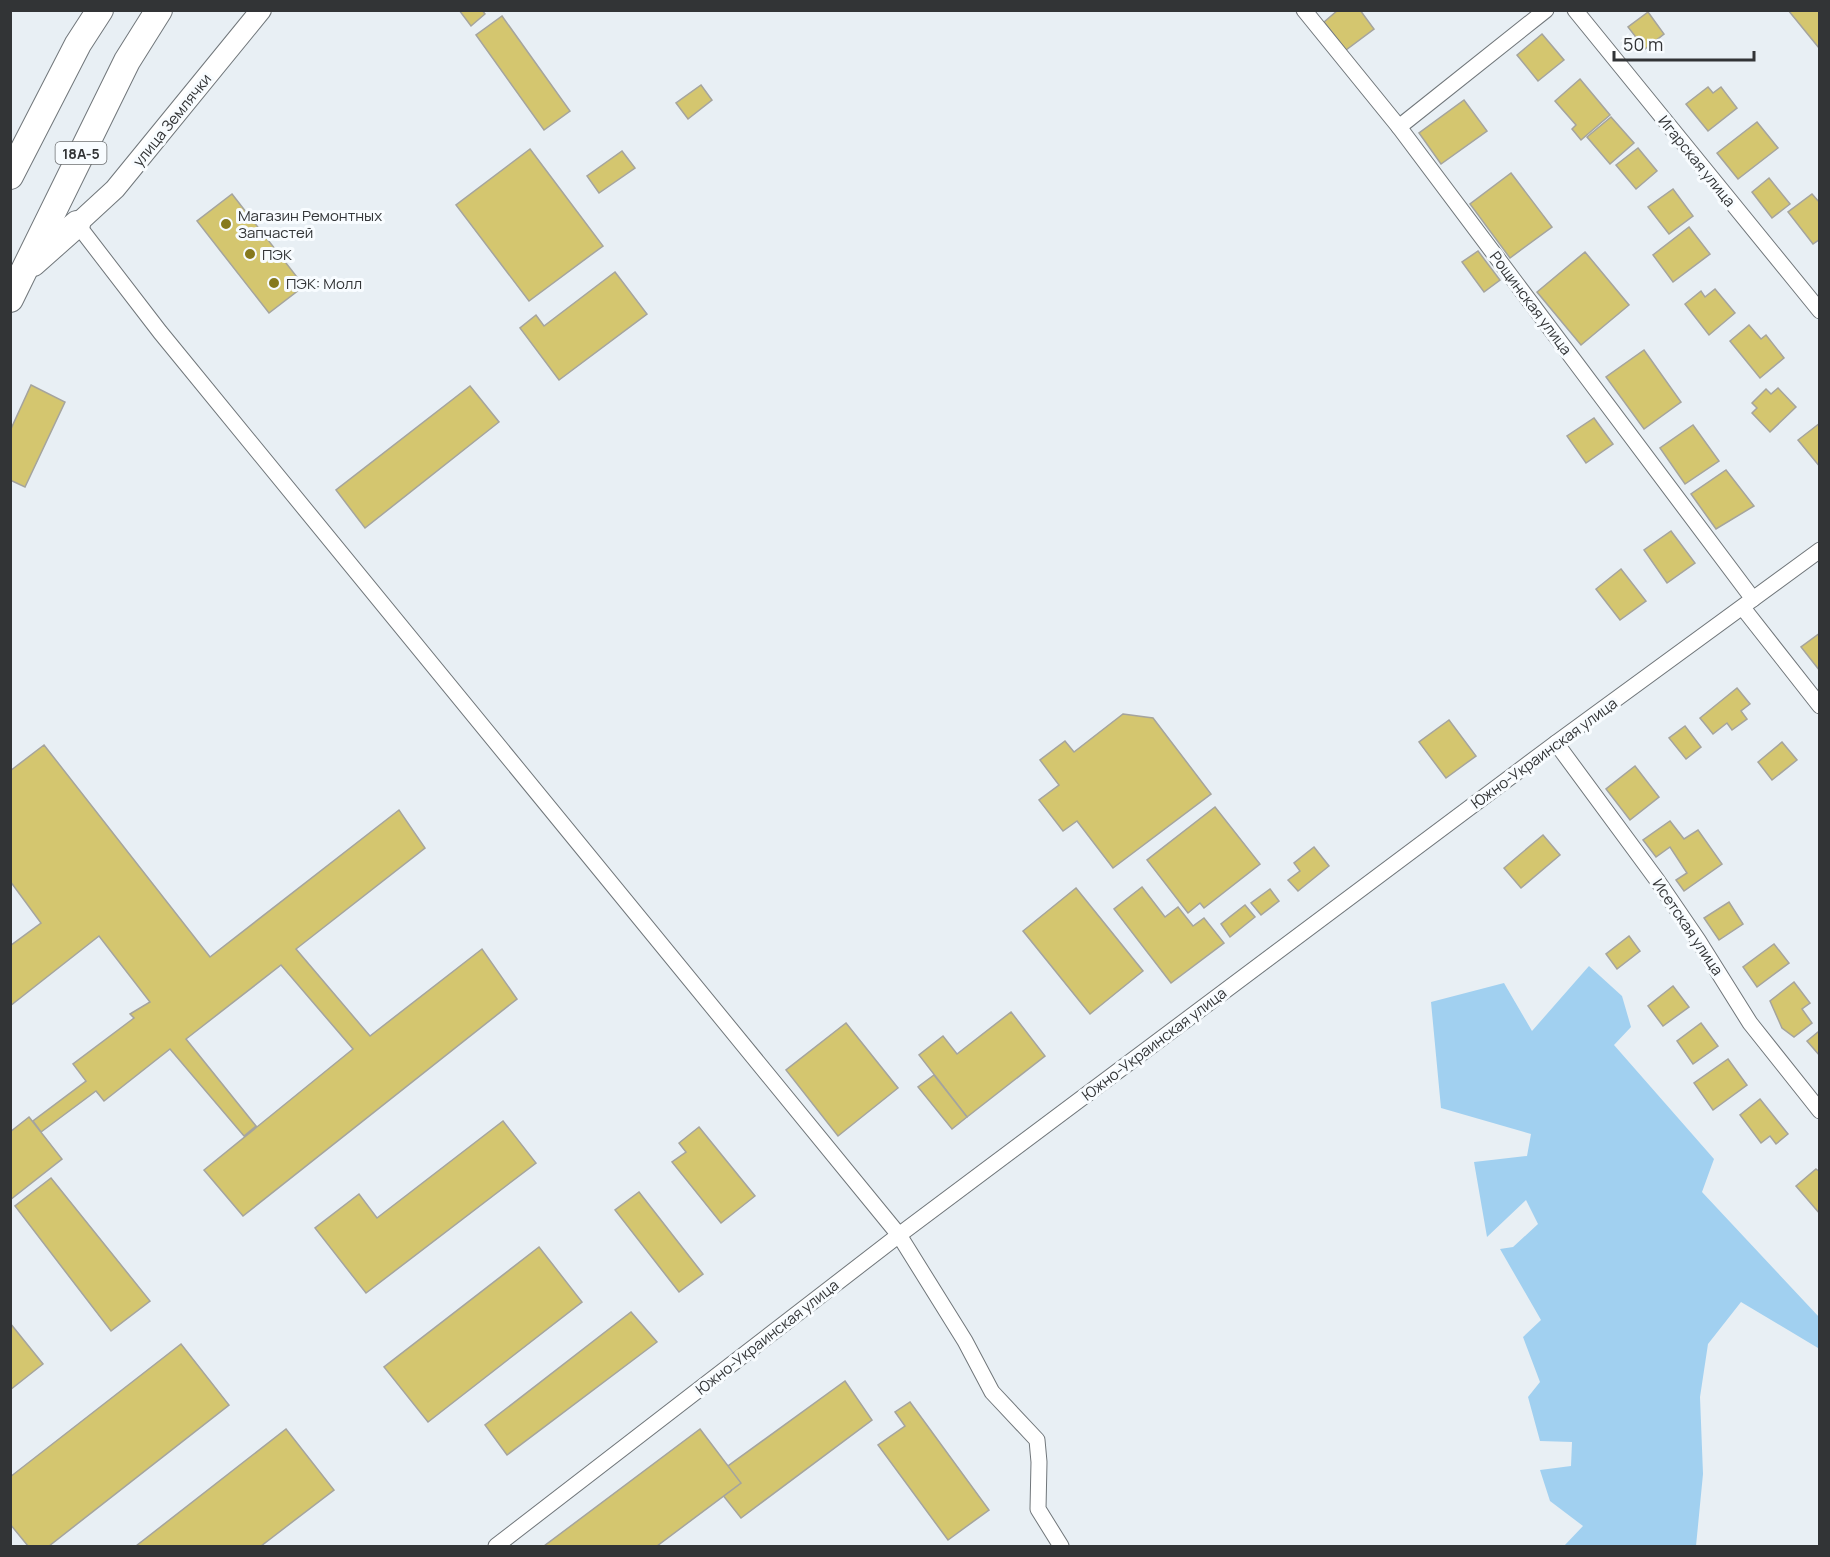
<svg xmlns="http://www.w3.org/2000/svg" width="1830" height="1557" viewBox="0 0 1830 1557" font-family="Manrope,sans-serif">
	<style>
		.green { fill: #a1d0f0 }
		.building { fill: #d4c66f; stroke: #a5a49d; stroke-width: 1.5 }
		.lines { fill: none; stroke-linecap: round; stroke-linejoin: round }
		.minor-casing { stroke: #70767a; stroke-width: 17 }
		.tertiary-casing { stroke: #70767a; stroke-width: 22 }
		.trunk-casing { stroke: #70767a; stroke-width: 28 }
		.minor { stroke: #fff; stroke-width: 15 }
		.tertiary { stroke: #fff; stroke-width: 20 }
		.trunk { stroke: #fff; stroke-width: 26 }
		.poi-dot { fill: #86791d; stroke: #f8fcff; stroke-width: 2 }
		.labels { text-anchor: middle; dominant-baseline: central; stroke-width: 6; stroke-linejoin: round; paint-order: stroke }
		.shield { fill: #f8fcff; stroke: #6d7072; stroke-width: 1.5 }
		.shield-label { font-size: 14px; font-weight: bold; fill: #323436 }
		.street-label { font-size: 15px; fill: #323436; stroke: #f8fcff }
		.poi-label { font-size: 15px; fill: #323436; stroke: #f8fcff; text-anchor: start }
	</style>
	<rect width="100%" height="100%" fill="#e8eff4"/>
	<polygon class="green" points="1589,966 1622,996 1631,1027 1614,1045 1714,1159 1702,1192 1819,1317 1818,1348 1741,1302 1708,1344 1700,1397 1703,1474 1696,1546 1564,1546 1583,1526 1550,1501 1540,1470 1571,1466 1572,1442 1540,1441 1528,1397 1540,1382 1523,1337 1541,1320 1500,1249 1513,1247 1538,1224 1526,1200 1487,1237 1474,1162 1527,1156 1531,1134 1441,1108 1431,1002 1504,983 1532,1031"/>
	<g class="building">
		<polygon points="459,10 482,10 485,14 471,26"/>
		<polygon points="1338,10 1360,10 1374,29 1346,50 1324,22"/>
		<polygon points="1788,10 1820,10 1820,48 1819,48"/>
		<polygon points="1648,12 1664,34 1645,49 1628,27"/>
		<polygon points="502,16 570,111 544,130 476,35"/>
		<polygon points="1542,34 1564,60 1538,81 1517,55"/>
		<polygon points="1580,79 1610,115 1581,140 1572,129 1576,125 1555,101"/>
		<polygon points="701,85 712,100 688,119 676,103"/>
		<polygon points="1708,87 1713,93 1721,87 1737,108 1708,131 1686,104"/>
		<polygon points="1464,100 1487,131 1441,164 1419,133"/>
		<polygon points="1611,117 1634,143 1610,164 1587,137"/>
		<polygon points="1757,122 1778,148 1738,179 1717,153"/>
		<polygon points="1638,148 1657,171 1636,189 1616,165"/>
		<polygon points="530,149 603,246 529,301 456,205"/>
		<polygon points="622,151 635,168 599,193 587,176"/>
		<polygon points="1511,173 1552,227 1510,258 1470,204"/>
		<polygon points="1769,178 1790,204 1772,218 1752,192"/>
		<polygon points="1673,189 1693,216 1669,234 1648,207"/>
		<polygon points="232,194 304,286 269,313 197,221"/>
		<polygon points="1812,194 1820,203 1820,239 1813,244 1788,212"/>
		<polygon points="1689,227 1710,254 1673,282 1653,255"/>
		<polygon points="1478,251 1500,280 1484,292 1462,262"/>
		<polygon points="1585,252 1629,305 1581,345 1537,292"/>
		<polygon points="615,272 647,314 559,380 520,328 536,315 544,326"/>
		<polygon points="1715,289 1735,313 1709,335 1685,304 1701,291 1705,297"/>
		<polygon points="1749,325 1761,339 1766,335 1784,358 1760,378 1730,341"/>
		<polygon points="1644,350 1681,402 1644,429 1606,377"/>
		<polygon points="31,385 65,402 25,487 10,480 10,431"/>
		<polygon points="470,386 499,422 365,528 336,490"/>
		<polygon points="1778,388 1796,407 1770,432 1752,413 1757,408 1752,403 1766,389 1771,394"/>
		<polygon points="1594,418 1613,444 1586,463 1567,436"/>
		<polygon points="1820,423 1820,467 1798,440"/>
		<polygon points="1693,425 1719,461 1685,484 1660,448"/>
		<polygon points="1726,470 1754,506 1716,529 1691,494"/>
		<polygon points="1671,531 1695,563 1667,583 1644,550"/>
		<polygon points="1621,569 1646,601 1620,620 1596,589"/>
		<polygon points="1820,633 1820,671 1801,647"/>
		<polygon points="1737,688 1750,704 1741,711 1747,719 1732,730 1727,723 1713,734 1700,718"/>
		<polygon points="1123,714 1153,718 1211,794 1113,868 1077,821 1063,831 1039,800 1059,785 1040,760 1065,741 1074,752"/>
		<polygon points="1449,720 1476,756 1446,778 1419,742"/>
		<polygon points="1685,726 1701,747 1686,759 1669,738"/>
		<polygon points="1782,742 1797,760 1772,780 1758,762"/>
		<polygon points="44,745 210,957 399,810 425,848 296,949 370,1036 482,949 517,999 243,1216 204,1170 353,1049 281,965 186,1039 256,1126 244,1136 170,1049 104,1101 96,1091 41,1132 33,1121 86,1081 73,1064 134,1018 130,1014 150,1002 99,936 10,1006 10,946 41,923 10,881 10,771"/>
		<polygon points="1635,766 1659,797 1630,820 1606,789"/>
		<polygon points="1215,807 1260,864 1204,908 1200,903 1188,913 1147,860"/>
		<polygon points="1670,821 1684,839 1698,830 1722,864 1684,891 1676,880 1687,873 1670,847 1656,857 1643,840"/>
		<polygon points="1543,835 1560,855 1521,888 1504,868"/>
		<polygon points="1314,847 1329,866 1298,891 1288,880 1300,871 1294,863"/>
		<polygon points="1142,887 1165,917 1178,907 1193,926 1204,918 1224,943 1171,983 1114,909"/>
		<polygon points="1076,888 1143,971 1090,1014 1023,931"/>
		<polygon points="1270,889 1279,901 1261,915 1251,903"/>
		<polygon points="1729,902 1743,924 1719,940 1704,918"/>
		<polygon points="1245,905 1255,917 1230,937 1221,924"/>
		<polygon points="1629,936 1640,951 1617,969 1606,954"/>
		<polygon points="1774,944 1789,963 1757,987 1743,967"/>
		<polygon points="1794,982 1810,1003 1802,1009 1812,1023 1794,1037 1782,1028 1770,1001"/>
		<polygon points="1673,986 1689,1007 1663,1026 1648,1006"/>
		<polygon points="1011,1012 1045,1056 967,1117 919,1055 943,1036 957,1054"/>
		<polygon points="846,1023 898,1088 838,1136 786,1070"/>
		<polygon points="1701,1023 1718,1046 1693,1064 1677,1041"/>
		<polygon points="1818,1032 1820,1034 1820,1056 1807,1041"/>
		<polygon points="1728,1059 1747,1085 1713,1110 1694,1083"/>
		<polygon points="934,1075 967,1117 952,1129 918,1087"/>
		<polygon points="1760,1099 1788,1134 1776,1144 1770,1136 1761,1143 1740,1115"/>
		<polygon points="29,1117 62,1159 10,1200 10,1132"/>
		<polygon points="503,1121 536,1163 366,1293 315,1228 359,1194 377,1218"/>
		<polygon points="699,1127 755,1196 721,1223 672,1162 686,1152 679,1143"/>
		<polygon points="1816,1169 1820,1172 1820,1214 1796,1186"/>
		<polygon points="51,1178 150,1301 111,1331 15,1206"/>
		<polygon points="639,1192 703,1274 679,1292 615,1210"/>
		<polygon points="539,1247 582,1302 428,1422 384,1367"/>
		<polygon points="631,1312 657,1342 507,1455 485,1425"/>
		<polygon points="10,1323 43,1364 10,1390"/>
		<polygon points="181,1344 229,1405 49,1546 28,1546 10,1524 10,1477"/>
		<polygon points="845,1381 872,1420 741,1518 710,1479"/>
		<polygon points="910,1402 989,1510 948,1540 878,1445 905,1426 895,1412"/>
		<polygon points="286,1429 334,1490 261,1546 136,1546"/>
		<polygon points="700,1429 741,1483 657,1546 544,1546"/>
	</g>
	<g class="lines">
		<defs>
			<g id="minor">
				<polyline points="1304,10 1399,127 1753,599"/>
				<polyline points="1575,10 1820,311"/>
				<polyline points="1399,127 1546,10"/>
				<polyline points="77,224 160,332 899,1235 965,1341 992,1392 1037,1440 1039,1462 1038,1509 1061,1546"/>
				<polyline points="1743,608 1820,706"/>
				<polyline points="1556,743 1657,880 1698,940 1750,1023 1820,1111"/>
				<polyline points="496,1546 899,1235 1556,743 1820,550"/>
			</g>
			<polyline id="tertiary" points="77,224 115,189 261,10"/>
			<g id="trunk">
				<polyline points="10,176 78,44 100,10"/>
				<polyline points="33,263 77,224"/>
				<polyline points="10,299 127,61 159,10"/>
			</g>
		</defs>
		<use href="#minor" class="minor-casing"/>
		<use href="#tertiary" class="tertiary-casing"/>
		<use href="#trunk" class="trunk-casing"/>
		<use href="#minor" class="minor"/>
		<use href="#tertiary" class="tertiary"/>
		<use href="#trunk" class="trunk"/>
	</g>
	<g class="poi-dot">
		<circle cx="226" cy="224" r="6"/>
		<circle cx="250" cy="254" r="6"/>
		<circle cx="274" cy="283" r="6"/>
	</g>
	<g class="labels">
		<rect class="shield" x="55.5" y="142" width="51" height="22" rx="4.5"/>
		<g class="shield-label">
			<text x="81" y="153">18А-5</text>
		</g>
		<g class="street-label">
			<text transform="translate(172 120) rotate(-51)">улица Землячки</text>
			<text transform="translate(1697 161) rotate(51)">Игарская улица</text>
			<text transform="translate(1531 303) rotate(53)">Рощинская улица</text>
			<text transform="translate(1544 753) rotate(-36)">Южно-Украинская улица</text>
			<text transform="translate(1688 927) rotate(56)">Исетская улица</text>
			<text transform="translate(1154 1044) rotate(-37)">Южно-Украинская улица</text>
			<text transform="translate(767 1337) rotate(-38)">Южно-Украинская улица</text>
		</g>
		<g class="poi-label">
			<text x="238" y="215">Магазин Ремонтных<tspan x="238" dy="17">Запчастей</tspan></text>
			<text x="262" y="254">ПЭК</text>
			<text x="286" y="283">ПЭК: Молл</text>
		</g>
	</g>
	<rect width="1830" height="1557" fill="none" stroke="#323436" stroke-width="24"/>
	<path d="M1614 51v9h140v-9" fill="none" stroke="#323436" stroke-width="3"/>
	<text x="1623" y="51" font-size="18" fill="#323436" stroke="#f8fcff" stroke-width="4.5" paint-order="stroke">50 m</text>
</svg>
